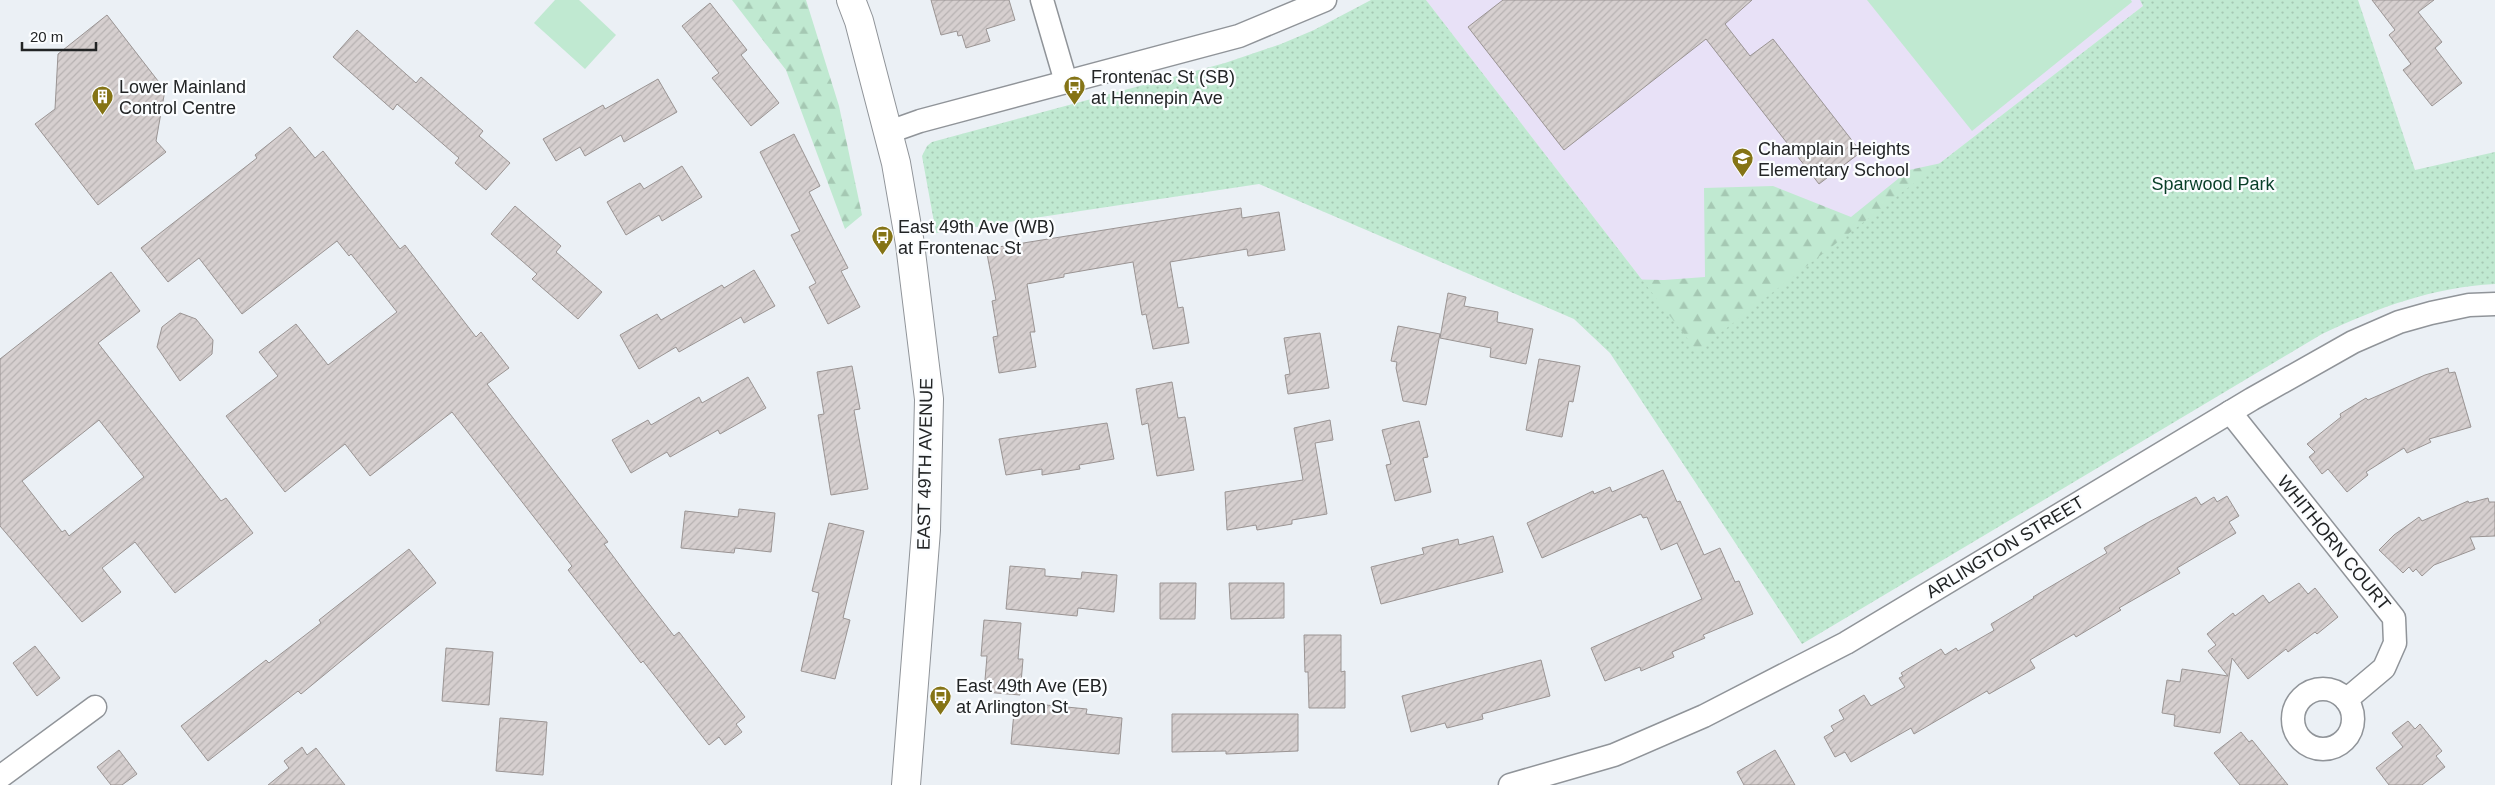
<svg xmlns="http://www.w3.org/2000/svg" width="2495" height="785" viewBox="0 0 2495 785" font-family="Arial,sans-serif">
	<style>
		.education { fill: #e8e1f7 }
		.grass { fill: #c0e9d1 }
		.forest { fill: url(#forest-firs) }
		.park { fill: url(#park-dots) }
		.building { fill: url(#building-hatch); stroke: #9a9493; fill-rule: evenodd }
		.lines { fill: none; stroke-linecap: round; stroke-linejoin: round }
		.minor-casing { stroke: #909499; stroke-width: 25 }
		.tertiary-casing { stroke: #909499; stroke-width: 30 }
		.minor { stroke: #fff; stroke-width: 22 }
		.tertiary { stroke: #fff; stroke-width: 28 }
		.labels { text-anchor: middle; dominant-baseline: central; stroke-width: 4.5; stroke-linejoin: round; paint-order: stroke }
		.poi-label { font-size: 18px; fill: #222425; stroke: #fbfdff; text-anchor: start }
		.park-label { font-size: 18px; fill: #093f28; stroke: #fbfdff }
		.street-label { font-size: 18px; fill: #222425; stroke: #fbfdff }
	</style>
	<defs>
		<pattern id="forest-firs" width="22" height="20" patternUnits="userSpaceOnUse" patternTransform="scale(1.25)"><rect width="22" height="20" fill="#c0e9d1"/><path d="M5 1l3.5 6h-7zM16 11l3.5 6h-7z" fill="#a5c8b3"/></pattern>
		<pattern id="park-dots" width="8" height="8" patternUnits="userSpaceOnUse" patternTransform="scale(1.25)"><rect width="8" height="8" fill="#c0e9d1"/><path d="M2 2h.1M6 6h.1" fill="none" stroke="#a5c8b3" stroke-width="1.8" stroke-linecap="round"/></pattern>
		<pattern id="building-hatch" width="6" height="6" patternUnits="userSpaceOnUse" patternTransform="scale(1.25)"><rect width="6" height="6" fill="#d6cfcf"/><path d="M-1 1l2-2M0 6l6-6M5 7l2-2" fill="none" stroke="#b7b2b2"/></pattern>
	</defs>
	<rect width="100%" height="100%" fill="#ebf0f5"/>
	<polygon class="education" points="1426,0 2140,0 2143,6 1697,351"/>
	<g class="grass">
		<polygon points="555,0 579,0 616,35 585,69 534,23"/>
		<polygon points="1867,0 2131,0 2132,2 1972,131"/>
	</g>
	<g class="forest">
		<polygon points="732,0 806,0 839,106 862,215 845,229 786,70"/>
		<polygon points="1974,156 1872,475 1564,278 1664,280 1705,277 1704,188 1773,186 1851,217 1909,170"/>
	</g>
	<path class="park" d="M 1371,0 L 1426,0 L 1697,351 L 2143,6 L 2140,0 L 2358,0 L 2415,170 L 2495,152 L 2495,284 C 2433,287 2377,308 2322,334 L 1802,644 L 1610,353 L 1574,319 L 1259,184 L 936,233 L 922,156 L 927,146 L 932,142 L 1225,63 L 1281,44 L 1314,30 Z"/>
	<g class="building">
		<polygon points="931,0 1009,0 1015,20 986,29 990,41 966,48 962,35 958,36 957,31 941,35"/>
		<polygon points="1503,0 1752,0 1725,24 1750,56 1773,39 1861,152 1819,184 1706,39 1564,150 1468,27"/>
		<polygon points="2372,0 2434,0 2418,12 2442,42 2435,48 2462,83 2432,106 2403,70 2411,64 2389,35 2395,30"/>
		<polygon points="710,3 747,50 741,55 779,103 751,126 712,78 719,73 682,26"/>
		<polygon points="107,15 165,90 156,141 166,152 98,205 35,124 55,109 58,54"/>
		<polygon points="357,30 416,83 421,77 483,131 479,136 510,163 486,190 455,163 459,158 397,104 393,110 333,57"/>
		<polygon points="658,79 677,112 624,142 621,135 585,156 580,147 556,161 543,139 603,105 605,109"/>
		<polygon points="290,127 315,158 323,151 400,249 405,245 476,337 481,332 509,368 487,384 608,542 604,544 636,587 674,636 679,632 745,717 736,724 742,732 725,745 719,737 709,745 643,661 641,663 568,570 572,566 452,412 370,476 345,444 285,492 226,416 278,376 259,352 296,324 328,365 397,312 351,254 349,256 337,241 242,314 199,258 168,282 141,248 257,158 255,155"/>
		<polygon points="794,134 820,186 809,192 848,268 841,271 860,307 828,324 809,287 816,283 791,235 800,231 760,152"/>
		<polygon points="682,166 702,197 662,221 659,215 626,235 607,202 640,183 644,189"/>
		<polygon points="515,206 561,246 556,252 602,292 578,319 532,279 537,274 491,234"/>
		<polygon points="1241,208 1242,218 1279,212 1285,250 1248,256 1247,249 1170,262 1178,308 1183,307 1189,343 1153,349 1146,314 1142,315 1133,262 1064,274 1064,277 1027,284 1035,332 1030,332 1036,367 999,373 993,337 998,336 992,301 996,300 986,249"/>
		<polygon points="754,270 775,306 744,323 741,317 679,352 676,347 639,369 620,335 657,314 661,320 722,285 724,288"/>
		<path d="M 111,272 L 140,311 L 98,343 L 221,501 L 226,498 L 253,533 L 175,593 L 135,542 L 102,568 L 121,592 L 82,622 L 0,526 L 0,359 ZM 99,420 L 144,477 L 69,536 L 65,530 L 62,532 L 22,481 Z"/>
		<polygon points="1448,293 1466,297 1464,306 1498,312 1497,322 1533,329 1526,364 1490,357 1491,348 1440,338"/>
		<polygon points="180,313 196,319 213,340 212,354 180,381 157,347 162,327"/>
		<polygon points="1398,326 1440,334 1426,405 1403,401 1396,368 1397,362 1391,361"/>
		<polygon points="1320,333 1329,388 1288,394 1285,375 1290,374 1284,338"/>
		<polygon points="1539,359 1580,366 1573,402 1569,401 1562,437 1526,430"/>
		<polygon points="852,366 860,409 854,410 868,489 831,495 818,415 824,414 817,372"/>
		<polygon points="2448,368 2449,373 2455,372 2471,427 2429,439 2431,442 2407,453 2404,448 2366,472 2368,475 2347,492 2328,469 2322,474 2309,457 2315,452 2307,444 2341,417 2340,414 2366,398 2368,400 2425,375"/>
		<polygon points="748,377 766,408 720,434 718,430 670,457 667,452 631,473 612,440 648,420 651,425 699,397 702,403"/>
		<polygon points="1172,382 1178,418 1185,417 1194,470 1157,476 1148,423 1142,425 1136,389"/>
		<polygon points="1330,420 1333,440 1315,443 1327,514 1292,520 1292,524 1257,530 1256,525 1227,530 1225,492 1303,480 1294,428"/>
		<polygon points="1419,421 1428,457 1423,458 1431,492 1395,501 1386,465 1391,464 1382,430"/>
		<polygon points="1107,423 1114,459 1079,465 1080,469 1042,475 1042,469 1006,475 999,439"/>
		<polygon points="1663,470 1677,502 1680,501 1704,555 1720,548 1735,582 1739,581 1753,614 1703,635 1705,638 1672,652 1674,657 1641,671 1640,667 1605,681 1591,648 1702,599 1677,543 1661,550 1647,517 1643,518 1641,514 1542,558 1527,523 1593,491 1594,494 1610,487 1612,492"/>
		<polygon points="2227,496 2239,516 2229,522 2236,533 2177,568 2180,573 2119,608 2121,610 2076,637 2074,634 2030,660 2035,668 1989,694 1987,691 1914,734 1911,728 1851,762 1845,752 1835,757 1824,737 1834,731 1831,726 1844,719 1839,710 1864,695 1871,706 1905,687 1899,678 1903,676 1901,673 1941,649 1945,655 1956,648 1958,651 1993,631 1994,630 1991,624 2034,598 2033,597 2107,553 2104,548 2147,523 2196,497 2201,505 2214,497 2217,502"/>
		<polygon points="2488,498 2489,502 2495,502 2495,536 2470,537 2475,549 2434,565 2422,576 2416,569 2413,572 2409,567 2403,573 2379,550 2394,535 2419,517 2422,521 2468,501 2469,503"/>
		<polygon points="739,509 775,513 771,552 735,548 734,553 681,548 685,511 738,517"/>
		<polygon points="829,523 864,531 843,618 850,620 835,679 801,671 819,593 812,591"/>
		<polygon points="1493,536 1503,572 1381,604 1371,567 1424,554 1422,548 1458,539 1459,545"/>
		<polygon points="409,549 436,583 301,694 298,691 208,761 181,726 266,660 269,663 321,623 319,620"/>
		<polygon points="1010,566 1045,569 1045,576 1081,579 1082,572 1117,575 1114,612 1078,608 1077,616 1006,609"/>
		<polygon points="1160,583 1196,583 1195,619 1160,619"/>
		<polygon points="1229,583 1284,583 1284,618 1231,619"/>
		<polygon points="2299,583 2308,594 2315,588 2338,617 2317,634 2315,632 2288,652 2286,649 2248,679 2232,658 2220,733 2174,726 2175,715 2162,713 2167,680 2180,682 2182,669 2228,676 2208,651 2216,645 2207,634 2233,613 2235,616 2263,595 2269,603"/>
		<polygon points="984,620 1021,623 1018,659 1023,659 1020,695 984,692 987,656 981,656"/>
		<polygon points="1304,635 1341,635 1341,672 1345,671 1345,708 1309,708 1308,672 1305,672"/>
		<polygon points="35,646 60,678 37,696 13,663"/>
		<polygon points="446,648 493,652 489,705 442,701"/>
		<polygon points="1541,660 1550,696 1482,714 1483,719 1447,728 1445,723 1411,732 1402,696"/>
		<polygon points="1015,702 1087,709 1086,714 1122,718 1119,754 1011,744"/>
		<polygon points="1172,714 1298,714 1298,751 1226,754 1226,751 1172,752"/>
		<polygon points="500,718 547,722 543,775 496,771"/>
		<polygon points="2408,721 2415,729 2420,724 2442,751 2436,756 2445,767 2422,785 2389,785 2376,768 2403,747 2392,733"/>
		<polygon points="2241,732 2249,742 2252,740 2288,785 2240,785 2214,753"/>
		<polygon points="302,747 307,755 316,748 345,785 268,785 289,768 284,761"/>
		<polygon points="119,750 137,774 122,785 111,785 97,767"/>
		<polygon points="1775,750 1795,785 1744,785 1737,772"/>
	</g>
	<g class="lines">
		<defs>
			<g id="minor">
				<polyline points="1042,0 1066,82"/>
				<polyline points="889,132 920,121 1239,36 1325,0"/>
				<polyline points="2230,412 2394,618 2395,643 2384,668 2346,700"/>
				<circle cx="2323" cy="719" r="30"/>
				<polyline points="0,777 95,707"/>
				<polyline points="1510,785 1614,755 1704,716 1846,643 2252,399 2353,342 2399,322 2431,313 2469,305 2495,304"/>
			</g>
			<polyline id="tertiary" points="851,0 859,21 896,163 910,244 929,399 926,530 906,785"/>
		</defs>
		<use href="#minor" class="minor-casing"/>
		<use href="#tertiary" class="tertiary-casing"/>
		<use href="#minor" class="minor"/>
		<use href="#tertiary" class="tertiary"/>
	</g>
	<defs>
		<symbol id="bus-pin" viewBox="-11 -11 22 30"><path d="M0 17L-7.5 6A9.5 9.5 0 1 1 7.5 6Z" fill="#857416" stroke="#fbfdff"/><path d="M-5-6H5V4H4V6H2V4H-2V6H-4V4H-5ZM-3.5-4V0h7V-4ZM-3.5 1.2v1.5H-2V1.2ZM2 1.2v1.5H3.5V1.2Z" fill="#fff"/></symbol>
		<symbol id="building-pin" viewBox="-11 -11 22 30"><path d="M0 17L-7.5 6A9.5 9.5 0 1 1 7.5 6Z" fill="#857416" stroke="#fbfdff"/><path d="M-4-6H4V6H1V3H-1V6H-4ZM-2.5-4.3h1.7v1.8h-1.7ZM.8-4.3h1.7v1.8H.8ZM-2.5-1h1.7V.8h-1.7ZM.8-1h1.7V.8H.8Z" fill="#fff"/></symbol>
		<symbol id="school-pin" viewBox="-11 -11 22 30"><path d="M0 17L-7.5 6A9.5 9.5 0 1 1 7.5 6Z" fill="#857416" stroke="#fbfdff"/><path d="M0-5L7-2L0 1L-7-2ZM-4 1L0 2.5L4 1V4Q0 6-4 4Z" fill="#fff"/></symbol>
	</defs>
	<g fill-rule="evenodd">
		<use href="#bus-pin" x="1062" y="74" width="25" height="34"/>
		<use href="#building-pin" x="90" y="84" width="25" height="34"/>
		<use href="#school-pin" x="1730" y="146" width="25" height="34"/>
		<use href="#bus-pin" x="870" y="224" width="25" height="34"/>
		<use href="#bus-pin" x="928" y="684" width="25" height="34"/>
	</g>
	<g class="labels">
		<g class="poi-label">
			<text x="1091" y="77">Frontenac St (SB)<tspan x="1091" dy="21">at Hennepin Ave</tspan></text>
			<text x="119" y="87">Lower Mainland<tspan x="119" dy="21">Control Centre</tspan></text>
			<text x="1758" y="149">Champlain Heights<tspan x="1758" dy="21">Elementary School</tspan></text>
			<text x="898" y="227">East 49th Ave (WB)<tspan x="898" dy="21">at Frontenac St</tspan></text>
			<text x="956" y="686">East 49th Ave (EB)<tspan x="956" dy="21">at Arlington St</tspan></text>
		</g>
		<g class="park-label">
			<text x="2213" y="184">Sparwood Park</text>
		</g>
		<g class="street-label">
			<text transform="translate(925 464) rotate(-89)">EAST 49TH AVENUE</text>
			<text transform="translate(2334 543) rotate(51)">WHITHORN COURT</text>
			<text transform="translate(2005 547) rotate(-31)">ARLINGTON STREET</text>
		</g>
	</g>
	<path d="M22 42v8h74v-8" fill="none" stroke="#222425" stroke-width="2.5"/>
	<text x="30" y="42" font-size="15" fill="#222425" stroke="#fbfdff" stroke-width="4" paint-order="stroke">20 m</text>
</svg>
